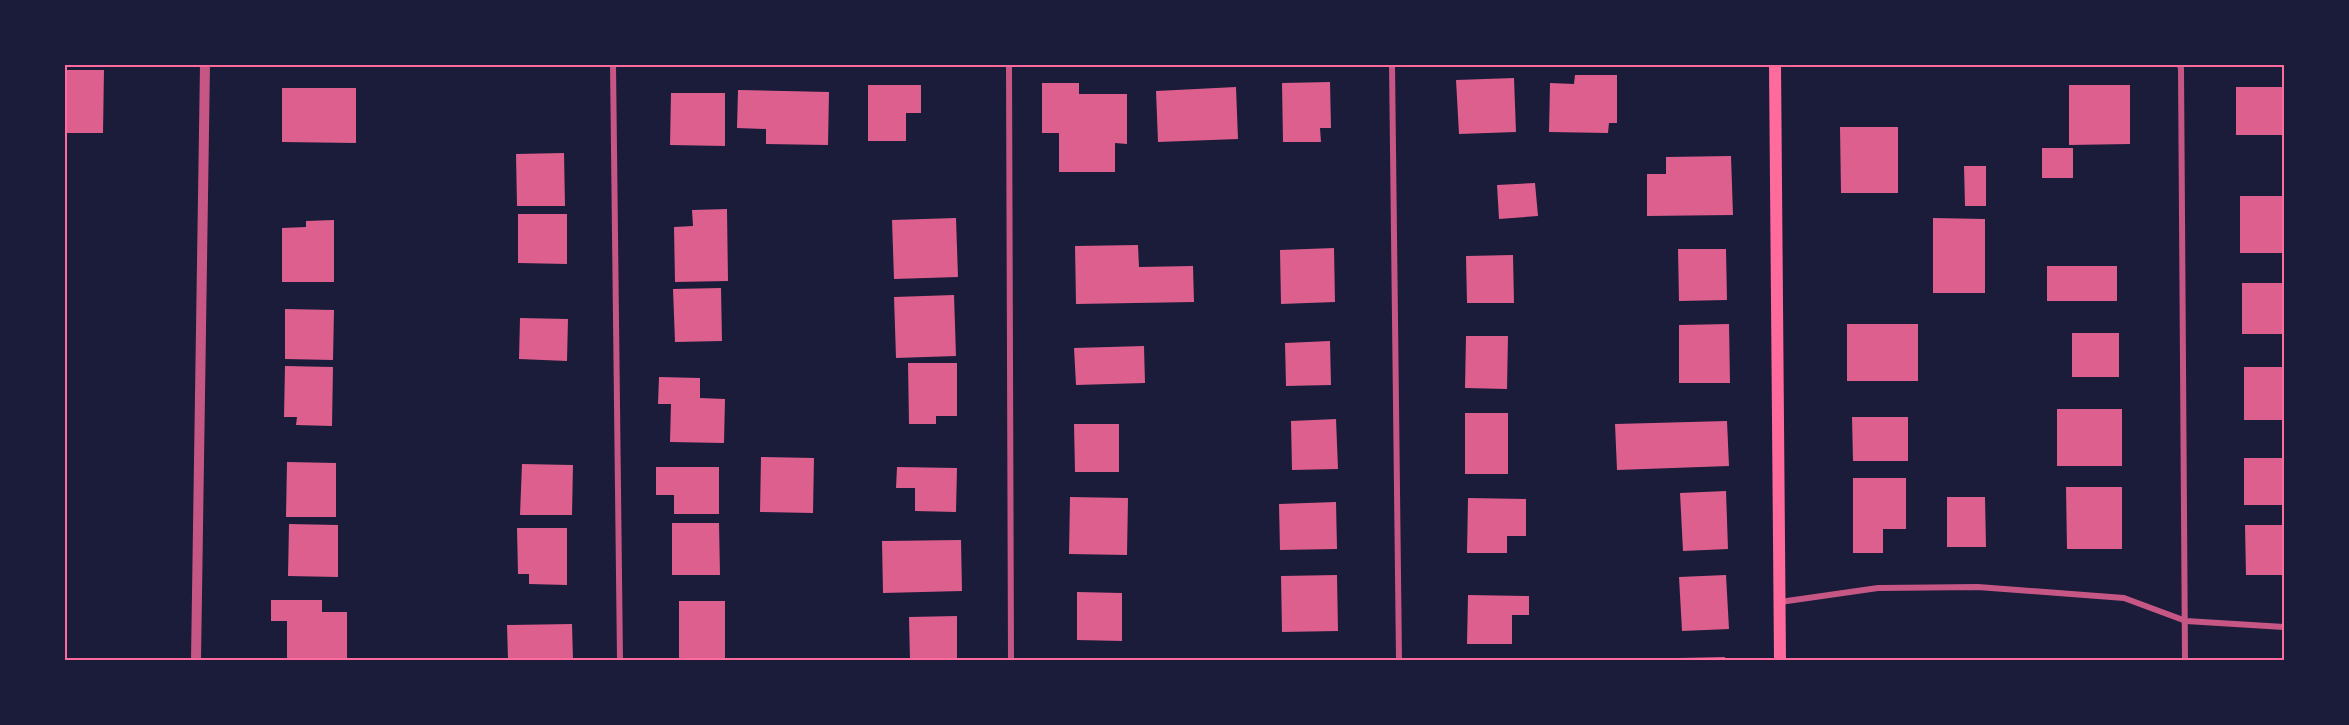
<svg xmlns="http://www.w3.org/2000/svg" width="2349" height="725" viewBox="0 0 2349 725" font-family="Raleway,sans-serif">
	<style>
		.building { fill: #dd5f8e }
		.lines { fill: none; stroke-linecap: round; stroke-linejoin: round }
		.minor { stroke: #c65784; stroke-width: 6 }
		.tertiary { stroke: #c65784; stroke-width: 10 }
		.secondary { stroke: #ff6b9d; stroke-width: 12 }
		.neatline { fill: none; stroke: #ff6b9d; stroke-width: 2 }
	</style>
	<rect width="100%" height="100%" fill="#1b1b3a"/>
	<g class="building">
		<polygon points="64,70 104,70 103,133 65,133"/>
		<polygon points="1575,75 1617,75 1617,123 1609,123 1608,133 1549,132 1550,83 1574,84"/>
		<polygon points="1514,78 1516,132 1459,134 1456,80"/>
		<polygon points="1330,82 1331,128 1320,128 1321,142 1283,142 1282,83"/>
		<polygon points="1042,83 1079,83 1079,94 1127,94 1127,144 1115,143 1115,172 1059,172 1059,133 1042,133"/>
		<polygon points="868,85 921,85 921,113 906,113 906,141 868,141"/>
		<polygon points="2069,85 2130,85 2130,144 2069,145"/>
		<polygon points="1236,87 1238,139 1158,142 1156,91"/>
		<rect x="2236" y="87" width="48" height="48"/>
		<polygon points="282,88 356,88 356,143 282,142"/>
		<polygon points="738,90 829,92 828,145 766,144 766,129 737,128"/>
		<polygon points="671,93 725,93 725,146 670,145"/>
		<polygon points="1840,127 1898,127 1898,193 1841,193"/>
		<rect x="2042" y="148" width="31" height="30"/>
		<polygon points="564,153 565,206 517,206 516,154"/>
		<polygon points="1731,156 1733,215 1647,216 1647,174 1666,174 1666,157"/>
		<polygon points="1964,166 1986,166 1986,206 1965,206"/>
		<polygon points="1535,183 1538,216 1499,219 1497,185"/>
		<rect x="2240" y="196" width="44" height="57"/>
		<polygon points="727,209 728,281 675,282 674,227 693,226 692,210"/>
		<polygon points="518,214 567,214 567,264 518,263"/>
		<polygon points="956,218 958,277 894,279 892,220"/>
		<polygon points="1933,218 1985,219 1985,293 1933,293"/>
		<polygon points="334,220 334,282 282,282 282,228 306,227 306,221"/>
		<polygon points="1138,245 1139,267 1193,266 1194,302 1076,304 1075,246"/>
		<polygon points="1334,248 1335,302 1281,304 1280,250"/>
		<polygon points="1678,249 1726,249 1727,300 1679,301"/>
		<polygon points="1513,255 1514,303 1467,303 1466,256"/>
		<rect x="2047" y="266" width="70" height="35"/>
		<rect x="2242" y="283" width="42" height="51"/>
		<polygon points="721,288 722,341 675,342 673,289"/>
		<polygon points="954,295 956,356 896,358 894,297"/>
		<polygon points="285,309 334,310 333,360 285,359"/>
		<polygon points="520,318 568,319 567,361 519,359"/>
		<polygon points="1729,324 1730,383 1679,383 1679,325"/>
		<rect x="1847" y="324" width="71" height="57"/>
		<rect x="2072" y="333" width="47" height="44"/>
		<polygon points="1466,336 1508,336 1507,389 1465,388"/>
		<polygon points="1330,341 1331,385 1286,386 1285,343"/>
		<polygon points="1144,346 1145,383 1076,385 1074,348"/>
		<polygon points="908,363 957,363 957,416 936,416 936,424 909,424"/>
		<polygon points="285,366 333,367 332,426 296,425 297,417 284,417"/>
		<rect x="2244" y="367" width="40" height="53"/>
		<polygon points="659,377 700,378 700,398 725,399 724,443 670,442 671,404 658,404"/>
		<rect x="2057" y="409" width="65" height="57"/>
		<rect x="1465" y="413" width="43" height="61"/>
		<polygon points="1852,417 1908,417 1908,461 1853,461"/>
		<polygon points="1336,419 1338,469 1292,470 1291,421"/>
		<polygon points="1727,421 1729,466 1617,470 1615,424"/>
		<polygon points="1074,424 1119,424 1119,472 1075,472"/>
		<polygon points="761,457 814,458 813,513 760,512"/>
		<rect x="2244" y="458" width="40" height="47"/>
		<polygon points="287,462 336,463 336,517 286,517"/>
		<polygon points="522,464 573,465 572,515 520,515"/>
		<polygon points="656,467 719,467 719,514 674,514 674,495 656,495"/>
		<polygon points="897,467 957,468 956,512 915,511 915,488 896,488"/>
		<polygon points="1853,478 1906,478 1906,529 1883,529 1883,553 1853,553"/>
		<polygon points="2066,487 2122,487 2122,549 2067,549"/>
		<polygon points="1726,491 1728,549 1683,551 1680,493"/>
		<polygon points="1070,497 1128,498 1127,555 1069,554"/>
		<polygon points="1947,497 1985,497 1986,547 1947,547"/>
		<polygon points="1468,498 1526,499 1526,536 1507,536 1507,553 1467,553"/>
		<polygon points="1336,502 1337,549 1280,550 1279,504"/>
		<polygon points="672,523 719,523 720,575 672,575"/>
		<polygon points="289,524 338,525 338,577 288,576"/>
		<polygon points="2245,525 2284,525 2284,575 2246,575"/>
		<polygon points="517,528 567,528 567,585 529,584 529,574 518,574"/>
		<polygon points="961,540 962,591 883,593 882,541"/>
		<polygon points="1337,575 1338,631 1282,632 1281,576"/>
		<polygon points="1726,575 1729,629 1682,631 1679,577"/>
		<polygon points="1077,592 1122,593 1122,641 1077,640"/>
		<polygon points="1468,595 1529,596 1529,615 1512,615 1512,644 1467,644"/>
		<polygon points="271,600 322,600 322,612 347,612 347,660 287,660 287,621 271,621"/>
		<rect x="679" y="601" width="46" height="59"/>
		<polygon points="957,616 957,660 910,660 909,617"/>
		<polygon points="572,624 573,660 508,660 507,625"/>
		<polygon points="1725,657 1725,660 1679,660 1679,658"/>
	</g>
	<g class="lines">
		<g class="minor">
			<polyline points="613,64 620,660"/>
			<polyline points="1009,64 1011,660"/>
			<polyline points="1392,64 1399,660"/>
			<polyline points="2179,64 2181,68 2185,660"/>
			<polyline points="1780,602 1878,588 1978,587 2124,598 2186,621 2284,627"/>
		</g>
		<polyline class="tertiary" points="196,660 205,64"/>
		<polyline class="secondary" points="1775,64 1780,660"/>
	</g>
	<rect width="2349" height="725" fill="none" stroke="#1b1b3a" stroke-width="132"/>
	<rect x="66" y="66" width="2217" height="593" class="neatline"/>
</svg>
